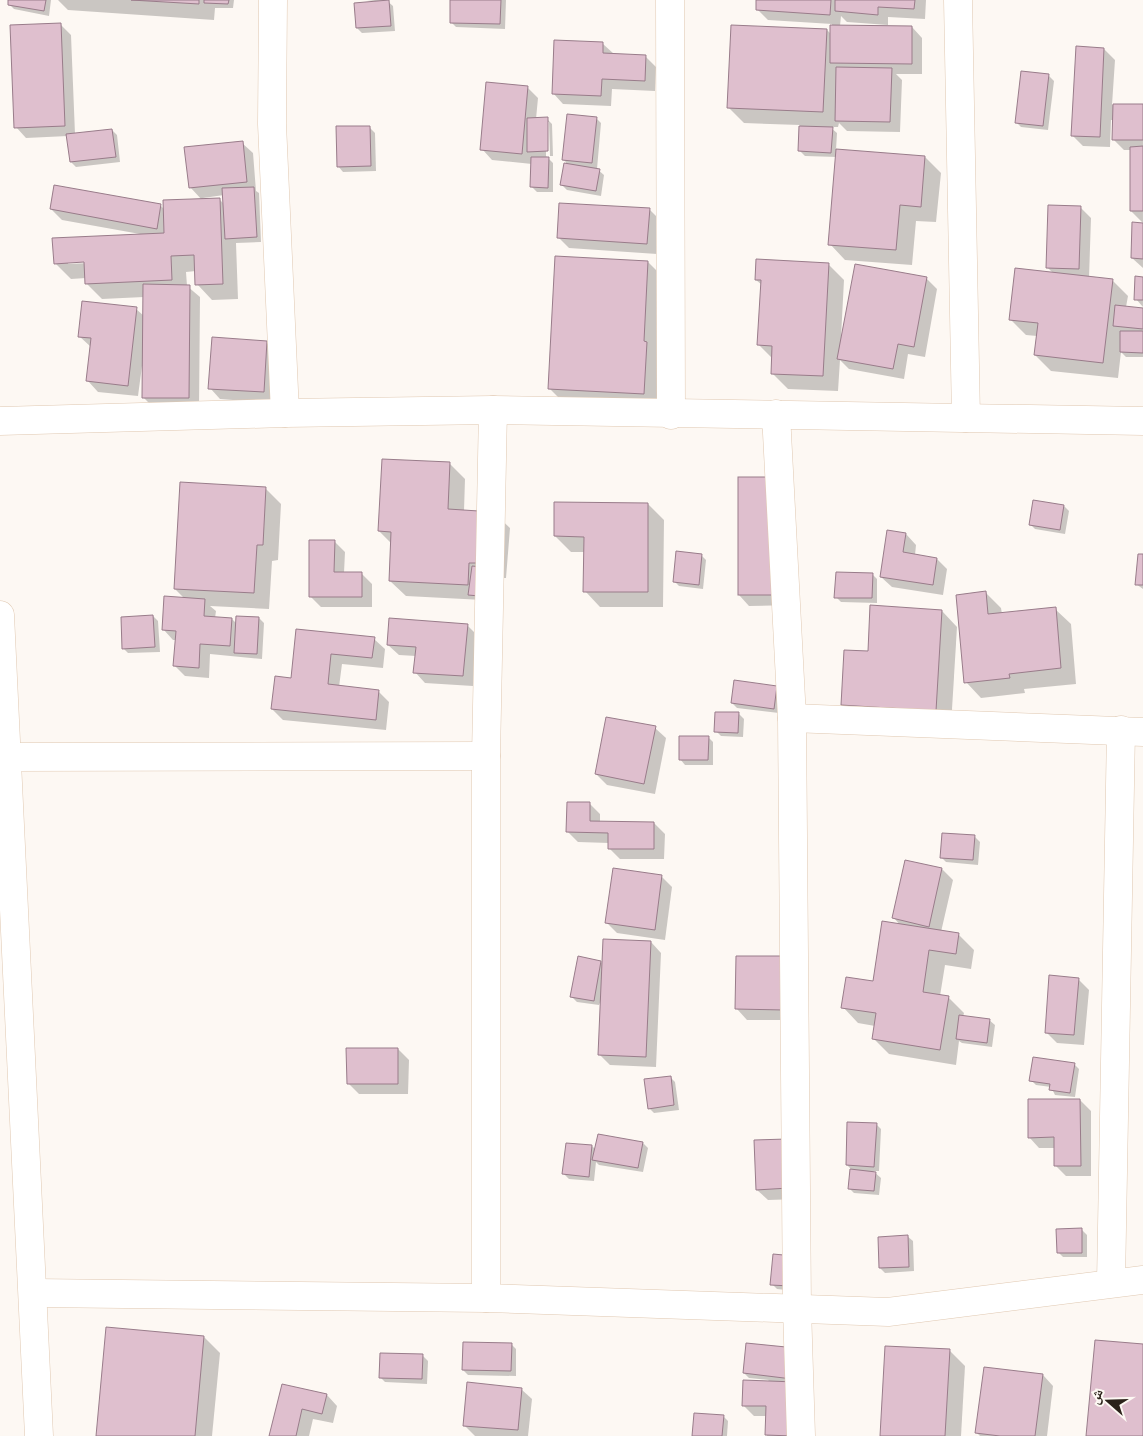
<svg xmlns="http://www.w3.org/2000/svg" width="1143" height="1436" viewBox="0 0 1143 1436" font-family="Signika,'Noto Naskh Arabic',sans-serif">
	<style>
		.shadow { fill: #0003; fill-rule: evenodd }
		.building { fill: #dfbfce; stroke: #997c8a }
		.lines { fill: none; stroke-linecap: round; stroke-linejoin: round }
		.minor-casing { stroke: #e0c8b1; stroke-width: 29 }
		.minor { stroke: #fff; stroke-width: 28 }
	</style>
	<rect width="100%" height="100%" fill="#fdf8f3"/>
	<g class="shadow">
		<polygon points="10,0 51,0 49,16 14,9 9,4"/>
		<polygon points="58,0 234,0 233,8 215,8 214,20 68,10"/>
		<polygon points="367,0 386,0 393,6 395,31 362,33 357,28 375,1"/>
		<polygon points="452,0 506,0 505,29 456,27 451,22"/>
		<polygon points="758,0 926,0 925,19 888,17 888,25 847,22 841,16 840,26 912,27 922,38 922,74 896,74 902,80 900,132 847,131 839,123 838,127 830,127 837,133 836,150 925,157 941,173 936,222 916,221 912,265 845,260 830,244 837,157 805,156 799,150 800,125 744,123 728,107 827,30 832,35 832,24 768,20 757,9"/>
		<polygon points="60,24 71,35 75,134 112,130 117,135 120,162 76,167 71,162 68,136 26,138 16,127"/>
		<polygon points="603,44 614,54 645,56 656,67 655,91 612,89 611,106 563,104 553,93"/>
		<polygon points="1104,49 1115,60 1112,105 1143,105 1143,223 1131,211 1131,150 1124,150 1114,140 1114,120 1111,120 1110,147 1083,146 1072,135"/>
		<polygon points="1049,76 1054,81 1048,130 1021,127 1016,122"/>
		<polygon points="527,87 538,98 536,119 547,119 552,124 553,156 550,156 549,122 546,122 546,156 553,163 553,192 537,192 532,187 532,164 492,160 482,149"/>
		<polygon points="596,118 601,123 597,169 604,175 601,196 567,190 562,185 566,162 563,160"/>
		<polygon points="369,127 375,133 376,171 343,172 338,166"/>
		<path d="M 242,143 L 253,153 L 256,191 L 259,193 L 261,242 L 236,243 L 238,299 L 212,300 L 197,284 L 196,271 L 186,272 L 187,286 L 200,297 L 199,408 L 154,408 L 143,397 L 144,366 L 142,366 L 138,396 L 98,392 L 88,381 L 91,347 L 79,336 L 136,309 L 144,316 L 144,297 L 102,299 L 86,283 L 86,278 L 71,279 L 55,263 L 140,234 L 62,220 L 51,209 L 160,205 L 165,210 L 202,200 L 190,187 ZM 224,195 L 224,204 L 219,199 L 203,200 L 203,198 ZM 90,261 L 90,263 L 68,264 L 68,262 Z"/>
		<polygon points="1080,207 1091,218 1089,278 1112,280 1128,296 1126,307 1143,309 1143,357 1126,357 1121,352 1118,378 1051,371 1035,355 1037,336 1026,335 1010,319 1054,274 1047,267"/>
		<polygon points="649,209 660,220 657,254 569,248 558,237"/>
		<polygon points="1143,224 1143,268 1132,258"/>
		<polygon points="648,262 663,277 660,409 565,404 549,388"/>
		<polygon points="828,264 844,280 841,337 926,278 937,289 925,357 908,354 904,379 849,369 840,360 838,391 788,389 772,373 773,359 759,345 762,285 756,280"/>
		<polygon points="1143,278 1143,307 1136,299"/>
		<polygon points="266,342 277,353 274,403 220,399 210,388"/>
		<polygon points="449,463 465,479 464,511 494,513 510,528 506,578 498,578 483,600 406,596 390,581 392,544 379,531"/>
		<polygon points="739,478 791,605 749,606 739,595"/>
		<polygon points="265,488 281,504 278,560 272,561 269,609 210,606 216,611 215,618 232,619 237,624 259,618 264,623 262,659 210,654 209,678 185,676 175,666 177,640 173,640 163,629 185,599 175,589"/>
		<polygon points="1034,501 1064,506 1069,511 1065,534 1035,529 1030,524"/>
		<polygon points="648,504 664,520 663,607 600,607 585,591 585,552 571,552 555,536"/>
		<polygon points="906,534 916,545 915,555 937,559 947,569 943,595 892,587 881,577"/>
		<polygon points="334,541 345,552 344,573 361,573 372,584 372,607 321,607 310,596"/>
		<polygon points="701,555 706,560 703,589 679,586 674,581"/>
		<polygon points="1143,556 1143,589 1136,584"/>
		<polygon points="872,574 877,579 877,603 841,602 836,597"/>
		<polygon points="986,593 1001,608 1002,614 1055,609 1071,624 1076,684 1024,689 1025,693 981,698 966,682"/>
		<polygon points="942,611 957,627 951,726 858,720 842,705 869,653"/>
		<polygon points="153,616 158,621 160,652 128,653 123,648"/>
		<polygon points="467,625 478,636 473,686 425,683 415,672 416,656 399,655 388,645"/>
		<polygon points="297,631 374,639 385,649 383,668 342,664 339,687 378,691 389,702 386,730 283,720 272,709 292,679"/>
		<polygon points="776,687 781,692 779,713 737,708 732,703"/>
		<polygon points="739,714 744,719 743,737 721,736 716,731"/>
		<polygon points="655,728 666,738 655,794 607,785 596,774"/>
		<polygon points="708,737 713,742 713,765 685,765 680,759"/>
		<polygon points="589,803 600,814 600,822 654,823 665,834 664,859 620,859 609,848 609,843 578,842 568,832"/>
		<polygon points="975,837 980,842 978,865 946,862 941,857"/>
		<polygon points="906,861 942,869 953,880 941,932 959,935 974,950 971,969 945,965 940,996 948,997 964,1013 963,1017 989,1020 995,1025 992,1047 962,1043 959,1041 956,1065 889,1054 873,1038 875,1026 858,1023 843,1007 874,983 901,926 894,918"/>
		<polygon points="661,876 672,887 665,940 617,933 607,923"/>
		<polygon points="651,942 661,953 656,1067 610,1065 599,1054 602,998 599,1005 577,1002 572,997 601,962 603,964"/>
		<polygon points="737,957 794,1020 747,1020 737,1009"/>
		<polygon points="1078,979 1089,990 1084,1045 1057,1043 1046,1032"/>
		<polygon points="398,1049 409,1060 408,1094 359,1094 348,1083"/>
		<polygon points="1074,1064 1079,1069 1075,1097 1055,1095 1051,1087 1036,1085 1031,1080"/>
		<polygon points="670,1077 675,1082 679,1110 654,1113 649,1108"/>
		<polygon points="1080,1100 1091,1111 1091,1176 1066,1176 1055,1165 1055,1148 1039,1148 1029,1137"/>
		<polygon points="876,1124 881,1129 879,1171 873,1171 881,1178 879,1195 854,1193 849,1188 852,1170 847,1165"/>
		<polygon points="755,1142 799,1199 768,1200 757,1190"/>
		<polygon points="643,1143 648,1148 643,1172 599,1165 596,1162 594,1181 569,1179 564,1174 592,1146 596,1150"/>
		<polygon points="1082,1230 1087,1235 1087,1257 1063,1257 1058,1252"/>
		<polygon points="907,1236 913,1241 914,1271 885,1273 880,1268"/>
		<polygon points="774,1255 796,1291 777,1289 772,1284"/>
		<polygon points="107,1329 204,1337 220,1353 212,1436 98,1436"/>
		<polygon points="511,1344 516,1349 516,1376 468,1375 463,1370"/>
		<polygon points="795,1350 803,1436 767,1436 766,1416 754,1416 743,1405 769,1380 749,1378 744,1373"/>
		<polygon points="949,1350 965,1366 961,1436 881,1436"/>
		<polygon points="423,1356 428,1361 427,1384 385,1382 380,1377"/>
		<polygon points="1043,1375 1053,1386 1047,1436 980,1436 976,1432"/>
		<polygon points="283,1385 327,1395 337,1406 333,1423 313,1419 309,1436 271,1436"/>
		<polygon points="521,1389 532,1399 528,1436 475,1436 464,1425"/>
		<polygon points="723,1416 728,1421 727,1436 694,1436"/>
	</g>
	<g class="building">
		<polygon points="8,0 46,0 44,11 8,5"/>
		<polygon points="131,0 199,0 199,4"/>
		<polygon points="204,0 229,0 228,4 204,3"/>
		<polygon points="389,0 391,26 356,28 354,3"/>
		<polygon points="450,0 501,0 500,24 450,23"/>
		<polygon points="756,0 831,0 830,15 756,10"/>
		<polygon points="835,0 915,0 914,9 878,7 878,15 835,11"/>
		<polygon points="61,23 65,126 14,128 10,25"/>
		<polygon points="731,25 827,29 823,112 727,108"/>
		<polygon points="830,25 912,26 912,64 830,63"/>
		<polygon points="554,40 603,42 603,53 646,55 645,81 602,79 601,96 552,94"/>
		<polygon points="1076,46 1104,48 1100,137 1071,136"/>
		<polygon points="836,67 892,68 890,122 835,121"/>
		<polygon points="1021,71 1049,74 1043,126 1015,123"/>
		<polygon points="486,82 528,86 522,154 480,150"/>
		<polygon points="1113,104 1143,104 1143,140 1112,140"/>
		<polygon points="567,114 597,117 592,163 562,160"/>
		<polygon points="548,117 548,151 527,152 527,118"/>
		<polygon points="336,126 370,126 371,166 337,167"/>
		<polygon points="799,126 833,127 831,153 798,151"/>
		<polygon points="112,129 116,157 70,162 66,134"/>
		<polygon points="243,141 247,182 189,188 184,147"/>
		<polygon points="1143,146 1143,211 1130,211 1130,147"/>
		<polygon points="836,149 925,156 921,207 900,205 896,250 828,245"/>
		<polygon points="531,157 549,157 548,188 530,187"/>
		<polygon points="564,163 600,169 596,191 560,185"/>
		<polygon points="54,185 161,204 157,229 50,209"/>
		<polygon points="254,187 257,237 225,239 222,188"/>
		<polygon points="220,198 223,284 195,285 194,255 171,256 172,280 85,284 84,262 54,264 52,238 164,233 163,200"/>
		<polygon points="559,203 650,208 647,244 557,238"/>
		<polygon points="1048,205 1081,206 1079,269 1046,268"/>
		<polygon points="1132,222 1143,223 1143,259 1131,258"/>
		<polygon points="555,256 648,261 644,341 647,342 644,394 548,389"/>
		<polygon points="756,259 829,263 823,376 771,374 772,346 757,345 761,280 755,280"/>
		<polygon points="855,264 927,277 914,347 898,344 893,369 837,359"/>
		<polygon points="1015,268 1113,279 1103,363 1034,355 1038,323 1009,320"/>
		<polygon points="1135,276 1143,277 1143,300 1134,300"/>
		<polygon points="143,284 190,285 189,398 142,398"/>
		<polygon points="82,301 137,307 128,386 86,381 91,338 78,337"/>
		<polygon points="1115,305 1143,308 1143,329 1113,326"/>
		<polygon points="1120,331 1143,331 1143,353 1120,352"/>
		<polygon points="212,337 267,341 264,392 208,389"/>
		<polygon points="382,459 450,462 448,509 494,512 491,563 469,563 468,585 389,581 391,532 378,531"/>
		<rect x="738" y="477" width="43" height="118"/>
		<polygon points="180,482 266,487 263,545 257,545 254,593 174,589"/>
		<polygon points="1033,500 1064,505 1060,530 1029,525"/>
		<polygon points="554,502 648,503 648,592 583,592 584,537 554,536"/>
		<polygon points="887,530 906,533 903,552 937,558 933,585 880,577"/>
		<polygon points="309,540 335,540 334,572 362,572 362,597 309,597"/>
		<polygon points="676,551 702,554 699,585 673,582"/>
		<polygon points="1138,554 1143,554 1143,585 1135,585"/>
		<polygon points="472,566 494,568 491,597 468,595"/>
		<polygon points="836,572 873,573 872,598 834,598"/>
		<polygon points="986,591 988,614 1056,607 1061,668 1009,674 1010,678 964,683 956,595"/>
		<polygon points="164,596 205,599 204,616 232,618 230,646 200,644 199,668 173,666 176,631 162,630"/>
		<polygon points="870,605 942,610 936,711 841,705 844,650 868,651"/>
		<polygon points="153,615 155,647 122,649 121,617"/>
		<polygon points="236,616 259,617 257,654 234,653"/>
		<polygon points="389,618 468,624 463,676 413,673 416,647 387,645"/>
		<polygon points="296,629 375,637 372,658 331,654 328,684 379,690 376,720 271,709 275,676 291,678"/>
		<polygon points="734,680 777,686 774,709 731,703"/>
		<polygon points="715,712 739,712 738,733 714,732"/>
		<polygon points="606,717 656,726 644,784 595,774"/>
		<polygon points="679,736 709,736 708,760 679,760"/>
		<polygon points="567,802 590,802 590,821 654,822 654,849 608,849 608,833 566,832"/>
		<polygon points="942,833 975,835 973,860 940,858"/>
		<polygon points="905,860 942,868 929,927 892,918"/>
		<polygon points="613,868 662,875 655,930 605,923"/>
		<polygon points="882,921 959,933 956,954 929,950 923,992 949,996 940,1050 872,1039 876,1013 841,1008 846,977 873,981"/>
		<polygon points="603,939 651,941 646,1057 598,1055"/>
		<polygon points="578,956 601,961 594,1001 570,997"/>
		<polygon points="736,956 784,956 784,1010 735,1009"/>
		<polygon points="1049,975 1079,978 1074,1035 1045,1033"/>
		<polygon points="959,1015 990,1019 987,1043 956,1039"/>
		<polygon points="346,1048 398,1048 398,1084 347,1084"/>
		<polygon points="1033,1057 1075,1063 1070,1093 1049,1090 1050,1084 1029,1081"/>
		<polygon points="671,1076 674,1105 648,1109 644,1079"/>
		<polygon points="1028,1099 1080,1099 1081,1166 1054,1166 1054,1137 1028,1138"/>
		<polygon points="847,1122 877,1123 874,1167 846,1165"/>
		<polygon points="598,1134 643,1142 638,1168 592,1160"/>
		<polygon points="787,1139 789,1188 756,1190 754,1140"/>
		<polygon points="566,1143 592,1145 589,1177 562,1174"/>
		<polygon points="850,1169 876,1172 874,1191 848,1189"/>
		<polygon points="1082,1228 1082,1253 1057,1253 1056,1229"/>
		<polygon points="908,1235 909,1267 879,1268 878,1237"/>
		<polygon points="773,1254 794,1256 791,1286 770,1285"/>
		<polygon points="106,1327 204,1336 195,1436 96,1436"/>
		<polygon points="1095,1340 1143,1344 1143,1436 1086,1436"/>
		<polygon points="463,1342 512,1343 511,1371 462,1370"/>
		<polygon points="746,1343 796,1348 792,1379 743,1373"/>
		<polygon points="885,1346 950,1349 945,1436 880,1436"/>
		<polygon points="380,1353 423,1354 422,1379 379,1378"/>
		<polygon points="984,1367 1043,1374 1035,1436 1000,1436 975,1433"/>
		<polygon points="743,1380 795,1382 793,1436 765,1435 766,1406 742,1406"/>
		<polygon points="467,1382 522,1388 518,1430 463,1426"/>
		<polygon points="282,1384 327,1394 322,1414 302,1409 296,1436 269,1436"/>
		<polygon points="694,1413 724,1415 722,1436 692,1436"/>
	</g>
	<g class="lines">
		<defs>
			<g id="minor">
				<polyline points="273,0 272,124 285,413"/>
				<polyline points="670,0 671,415"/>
				<polyline points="958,0 966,418"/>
				<polyline points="776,414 792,718 797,1308 801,1436"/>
				<polyline points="0,421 285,413 493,410 1143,421"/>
				<polyline points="0,615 39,1436"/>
				<polyline points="792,718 1143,732"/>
				<polyline points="6,757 486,756"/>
				<polyline points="1111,1283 1121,730"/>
				<polyline points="34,1293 486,1298 888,1312 1143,1280"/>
				<polyline points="486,1298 486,756 493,410"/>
			</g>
		</defs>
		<use href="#minor" class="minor-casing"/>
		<use href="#minor" class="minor"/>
	</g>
	<g transform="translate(1108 1401) rotate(290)" stroke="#fdf8f3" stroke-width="4" paint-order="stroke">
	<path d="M0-4L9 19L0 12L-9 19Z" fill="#2b221a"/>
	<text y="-8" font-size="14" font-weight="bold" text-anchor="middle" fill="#2b221a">ش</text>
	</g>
</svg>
